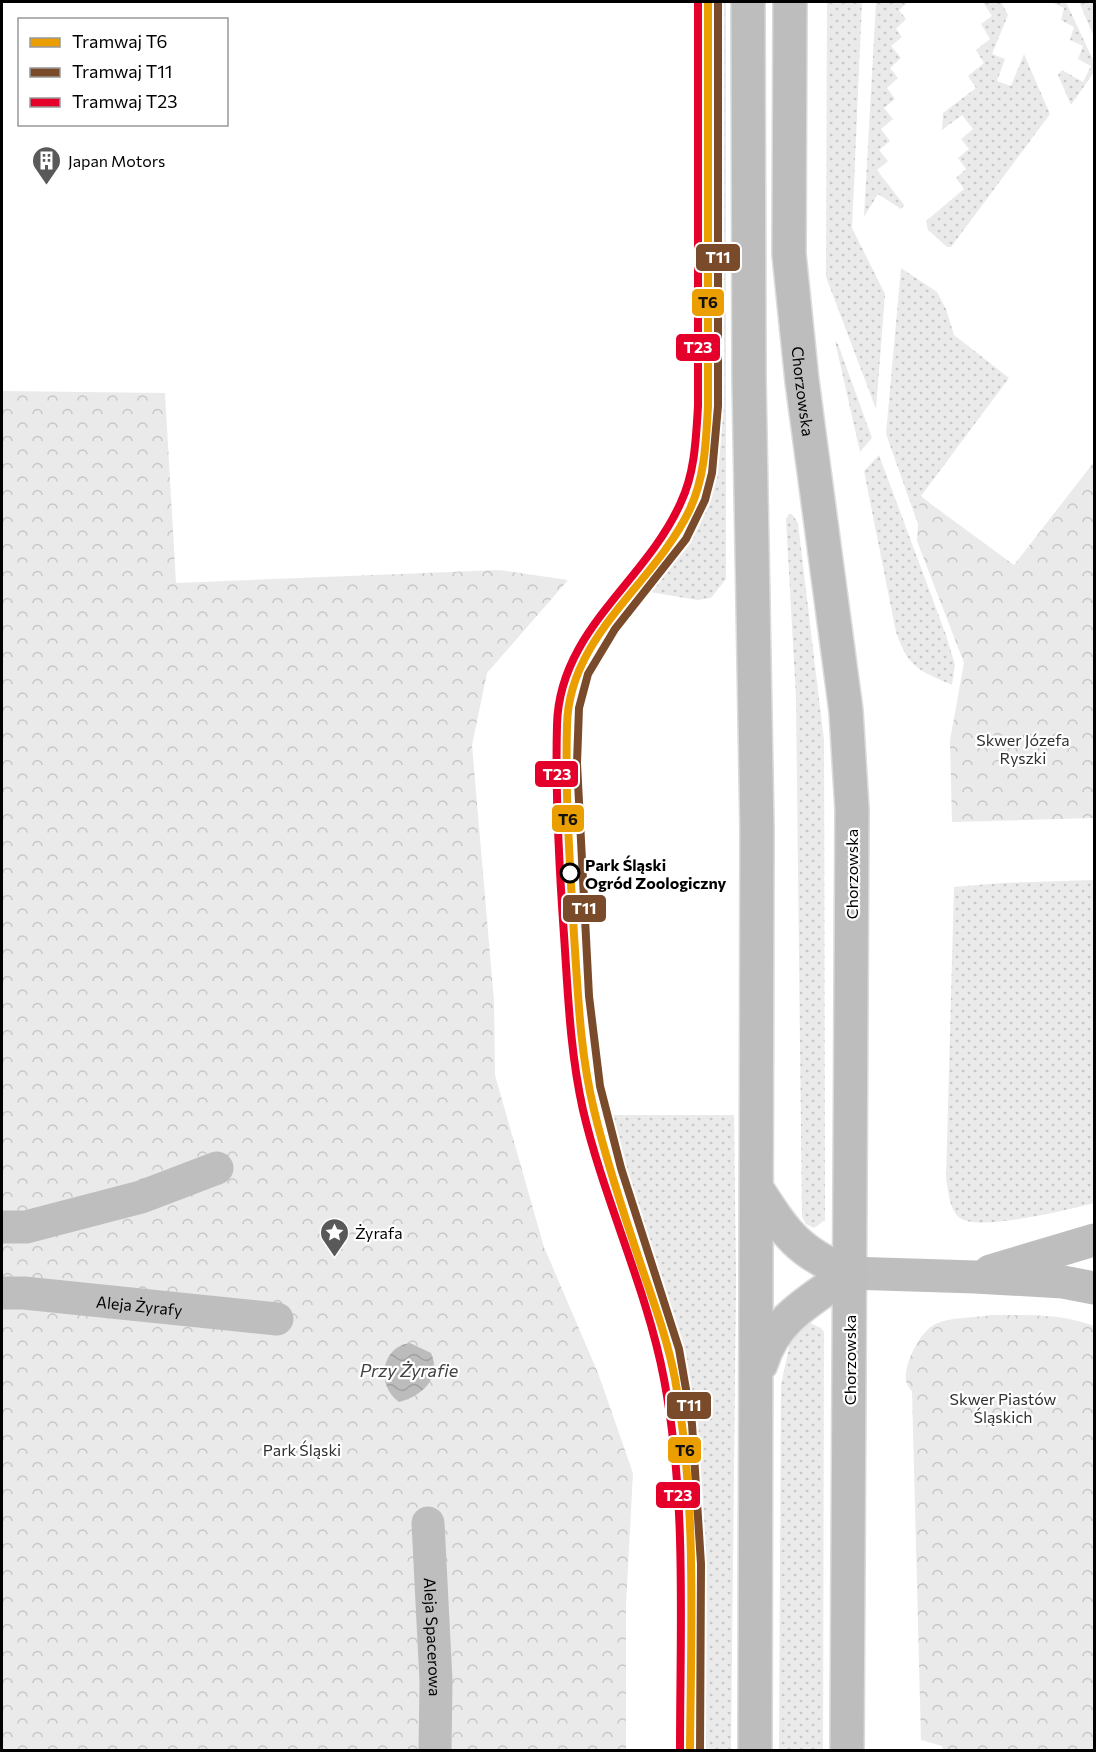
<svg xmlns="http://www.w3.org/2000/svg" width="1096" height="1752" viewBox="0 0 1096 1752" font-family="Commissioner,sans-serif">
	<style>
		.grass { fill: url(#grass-dots) }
		.forest { fill: url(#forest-crowns) }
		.water { fill: url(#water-waves) }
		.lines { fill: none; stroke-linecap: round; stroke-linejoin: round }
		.major-casing { stroke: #dbdbdb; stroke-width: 36 }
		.minor { stroke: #bebebe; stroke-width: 33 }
		.major { stroke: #bdbdbd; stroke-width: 33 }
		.tram-1-casing { stroke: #fff; stroke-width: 12 }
		.tram-2-casing { stroke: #fff; stroke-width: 12 }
		.tram-3-casing { stroke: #fff; stroke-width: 12 }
		.tram-1 { stroke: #eb9e00; stroke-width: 8 }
		.tram-2 { stroke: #7a4b2a; stroke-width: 8 }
		.tram-3 { stroke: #e4002b; stroke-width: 8 }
		.stop-dot { fill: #fff; stroke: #000; stroke-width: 3 }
		.labels { text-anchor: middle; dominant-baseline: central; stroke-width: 4.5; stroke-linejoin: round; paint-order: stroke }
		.poi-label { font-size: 16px; fill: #000; stroke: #fff; text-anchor: start }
		.street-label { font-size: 16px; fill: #000; stroke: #fff }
		.park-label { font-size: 16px; fill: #303030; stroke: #fff }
		.stop-label { font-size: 16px; font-weight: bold; fill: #000; stroke: #fff; text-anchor: start }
		.water-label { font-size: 18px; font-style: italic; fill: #414141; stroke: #fff }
		.line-badge { stroke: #fff; stroke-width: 2 }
		.badge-label { font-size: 16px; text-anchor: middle; font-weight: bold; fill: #fff }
		.pale-badge-label { font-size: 16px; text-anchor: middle; font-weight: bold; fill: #111 }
	</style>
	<defs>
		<pattern id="grass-dots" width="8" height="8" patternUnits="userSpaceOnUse" patternTransform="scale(1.5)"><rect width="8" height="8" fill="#eaeaea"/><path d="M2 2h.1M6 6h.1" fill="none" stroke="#c7c7c7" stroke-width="1.8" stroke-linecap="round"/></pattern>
		<pattern id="forest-crowns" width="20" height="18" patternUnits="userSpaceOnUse" patternTransform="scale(1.5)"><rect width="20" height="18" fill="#eaeaea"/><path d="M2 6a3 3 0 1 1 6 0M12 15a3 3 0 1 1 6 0" fill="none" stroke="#c7c7c7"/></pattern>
		<pattern id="water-waves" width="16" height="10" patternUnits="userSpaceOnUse" patternTransform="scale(1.5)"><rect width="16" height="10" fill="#bcbcbc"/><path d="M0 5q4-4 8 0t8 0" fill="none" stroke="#a0a0a0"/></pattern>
	</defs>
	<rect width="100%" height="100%" fill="#fff"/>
	<g class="grass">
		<path d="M 716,2 L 726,2 L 726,579 L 711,598 L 697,600 L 644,591 C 684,547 706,511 716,451 Z"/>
		<polygon points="827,2 862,2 852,228 885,294 876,409 826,277"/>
		<polygon points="876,2 908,2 899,10 906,19 896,29 902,37 891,46 901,58 890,68 898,78 887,88 895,99 884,108 893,119 881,129 890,141 879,150 888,161 877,170 904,205 901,209 878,194 864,217"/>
		<polygon points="983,2 1001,2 1008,15 992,54 1005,59 997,81 1011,86 1024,54 1050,114 951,247 947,247 928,230 926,221 964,189 956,178 966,169 958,158 969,149 961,139 973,129 962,115 942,130 943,113 976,88 968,76 984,63 976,50 990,39 981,24 992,16"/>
		<polygon points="1051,2 1066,2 1094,62 1094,72 1071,105 1058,75 1062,70 1083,82 1091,66 1078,59 1083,46 1070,40 1074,27 1061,20 1064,8"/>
		<polygon points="1079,2 1094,2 1094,37"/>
		<polygon points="901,268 937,292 946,309 954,335 1009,378 921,496 1094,641 919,527 886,434"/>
		<polygon points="835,341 838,344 872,438 860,452"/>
		<path d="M 879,455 L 946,635 L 955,665 L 952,685 C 919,670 909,669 896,632 L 864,471 Z"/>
		<polygon points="789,514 792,514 798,523 824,741 825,1220 814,1228 806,1224 802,1217 796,698 786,519"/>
		<path d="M 1094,880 L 1094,1203 C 1071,1209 979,1232 960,1218 C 949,1210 949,1192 946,1179 L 954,887 L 1002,883 Z"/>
		<path d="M 608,1115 L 734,1115 L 736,1281 L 731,1750 L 701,1750 C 701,1645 709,1529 693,1425 C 678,1318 640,1217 608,1115 Z"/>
		<polygon points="810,1323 821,1328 824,1332 823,1750 779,1750 781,1385 791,1338"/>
	</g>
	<g class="forest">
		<polygon points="2,391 165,393 176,583 500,570 568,580 487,673 472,745 494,1001 495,1075 544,1247 598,1373 633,1473 626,1605 626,1750 2,1750"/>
		<polygon points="1094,462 1094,818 952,822 950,740 964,663 917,541 920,496 1014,565"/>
		<path d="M 991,1315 C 1026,1315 1061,1313 1094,1326 L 1094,1750 L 943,1750 L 942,1746 L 921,1740 L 912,1392 C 910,1388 906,1384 906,1380 C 904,1363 920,1332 935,1324 C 951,1317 974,1318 991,1315 Z"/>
	</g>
	<path class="water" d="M 410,1343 L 431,1353 C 442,1378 422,1396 399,1402 C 376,1386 380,1347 410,1343 Z"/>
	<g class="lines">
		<defs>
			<g id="major">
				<polyline points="748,2 749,378 757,829 755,1750"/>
				<path id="s3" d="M 790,2 L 789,254 L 802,381 L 846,711 L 852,809 L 847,1750"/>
				<path d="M 757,1189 C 786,1234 799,1253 849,1273"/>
				<path d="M 761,1364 C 775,1317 812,1300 849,1273"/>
			</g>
		</defs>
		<use href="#major" class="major-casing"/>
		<g class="minor">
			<polyline points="2,1227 26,1227 141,1197 217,1168"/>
			<polyline points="990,1271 1094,1240"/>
			<polyline points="849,1273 975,1277 1063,1282 1094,1288"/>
			<path id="s1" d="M 2,1293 L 24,1293 L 277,1319"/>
			<path id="s2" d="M 428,1523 L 436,1681 L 435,1750"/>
		</g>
		<use href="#major" class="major"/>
		<defs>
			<path id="tram-1" d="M 690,1750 C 691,1627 697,1501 675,1379 C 668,1342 655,1306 643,1271 C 625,1218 607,1164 594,1110 C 580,1053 578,994 574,935 C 570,865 565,795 567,725 C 569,635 654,585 690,509 C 705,477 706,441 708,406 L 708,2"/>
			<polyline id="tram-2" points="700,1750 701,1564 692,1424 679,1349 621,1168 600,1086 589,996 577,763 579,708 588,674 615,629 686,539 705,500 712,473 718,406 718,2"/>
			<path id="tram-3" d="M 680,1750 C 680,1627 687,1500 664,1379 C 647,1289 604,1200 583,1110 C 570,1052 568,994 564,935 C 559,865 555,795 557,725 C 559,630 646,582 681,502 C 695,472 696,438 698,406 L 698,2"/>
		</defs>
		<use href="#tram-1" class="tram-1-casing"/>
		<use href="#tram-2" class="tram-2-casing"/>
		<use href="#tram-3" class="tram-3-casing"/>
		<use href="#tram-1" class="tram-1"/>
		<use href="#tram-2" class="tram-2"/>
		<use href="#tram-3" class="tram-3"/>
	</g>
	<defs>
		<symbol id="building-pin" viewBox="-11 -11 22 30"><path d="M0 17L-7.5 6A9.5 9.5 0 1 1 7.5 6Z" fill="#595959" stroke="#fff"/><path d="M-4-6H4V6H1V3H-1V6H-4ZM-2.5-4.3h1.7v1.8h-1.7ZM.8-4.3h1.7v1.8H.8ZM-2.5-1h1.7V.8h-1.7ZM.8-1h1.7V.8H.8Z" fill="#fff"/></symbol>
		<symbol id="sight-pin" viewBox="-11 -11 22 30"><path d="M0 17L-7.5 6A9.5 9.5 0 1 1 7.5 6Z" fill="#595959" stroke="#fff"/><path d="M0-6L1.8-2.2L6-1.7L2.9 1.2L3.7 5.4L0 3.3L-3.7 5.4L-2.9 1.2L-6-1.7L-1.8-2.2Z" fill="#fff"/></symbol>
	</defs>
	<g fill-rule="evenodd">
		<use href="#building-pin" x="30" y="144" width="33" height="45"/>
		<use href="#sight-pin" x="318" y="1216" width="33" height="45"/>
	</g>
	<circle class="stop-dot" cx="570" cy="873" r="9"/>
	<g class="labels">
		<g class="poi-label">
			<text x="68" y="160">Japan Motors</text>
			<text x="355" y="1232">Żyrafa</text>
		</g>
		<g class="street-label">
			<text stroke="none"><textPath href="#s3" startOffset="390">Chorzowska</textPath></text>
			<text transform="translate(851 874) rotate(-90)">Chorzowska</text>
			<text stroke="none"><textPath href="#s1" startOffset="138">Aleja Żyrafy</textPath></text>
			<text transform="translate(849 1360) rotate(-90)">Chorzowska</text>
			<text stroke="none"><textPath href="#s2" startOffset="114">Aleja Spacerowa</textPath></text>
		</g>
		<g class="park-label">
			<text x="1023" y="739">Skwer Józefa<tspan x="1023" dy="18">Ryszki</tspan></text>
			<text x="1003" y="1398">Skwer Piastów<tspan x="1003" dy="18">Śląskich</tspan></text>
			<text x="302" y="1449">Park Śląski</text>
		</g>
		<g class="stop-label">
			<text x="585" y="864">Park Śląski<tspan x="585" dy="18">Ogród Zoologiczny</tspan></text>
		</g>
		<g class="water-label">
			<text x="409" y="1370">Przy Żyrafie</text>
		</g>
	</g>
	<g class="line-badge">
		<rect x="695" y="243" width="46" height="29" rx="6" fill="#7a4b2a"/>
		<rect x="691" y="288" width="34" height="29" rx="6" fill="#eb9e00"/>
		<rect x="675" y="333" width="46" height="29" rx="6" fill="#e4002b"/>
		<rect x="534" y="760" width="45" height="28" rx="6" fill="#e4002b"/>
		<rect x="551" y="804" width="34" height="29" rx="6" fill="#eb9e00"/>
		<rect x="562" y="894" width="45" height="29" rx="6" fill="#7a4b2a"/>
		<rect x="666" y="1391" width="46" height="29" rx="6" fill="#7a4b2a"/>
		<rect x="667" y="1436" width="35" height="28" rx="6" fill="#eb9e00"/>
		<rect x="655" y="1481" width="46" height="28" rx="6" fill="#e4002b"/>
	</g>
	<g class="badge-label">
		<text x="718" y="263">T11</text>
		<text x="698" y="353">T23</text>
		<text x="557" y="780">T23</text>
		<text x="584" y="914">T11</text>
		<text x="689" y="1411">T11</text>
		<text x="678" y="1501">T23</text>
	</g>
	<g class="pale-badge-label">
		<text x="708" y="308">T6</text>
		<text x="568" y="825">T6</text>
		<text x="685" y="1456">T6</text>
	</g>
	<rect width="1096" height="1752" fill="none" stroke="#000000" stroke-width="6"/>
	<rect x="18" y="18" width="210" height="108" fill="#ffffff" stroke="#999999" stroke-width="1.5"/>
	<rect x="30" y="38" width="30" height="9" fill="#eb9e00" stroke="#999999" stroke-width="1.5"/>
	<text x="72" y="48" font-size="18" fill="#000000">Tramwaj T6</text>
	<rect x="30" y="68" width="30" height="9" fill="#7a4b2a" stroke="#999999" stroke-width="1.5"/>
	<text x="72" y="78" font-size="18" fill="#000000">Tramwaj T11</text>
	<rect x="30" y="98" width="30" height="9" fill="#e4002b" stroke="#999999" stroke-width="1.5"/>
	<text x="72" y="108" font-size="18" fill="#000000">Tramwaj T23</text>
</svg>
